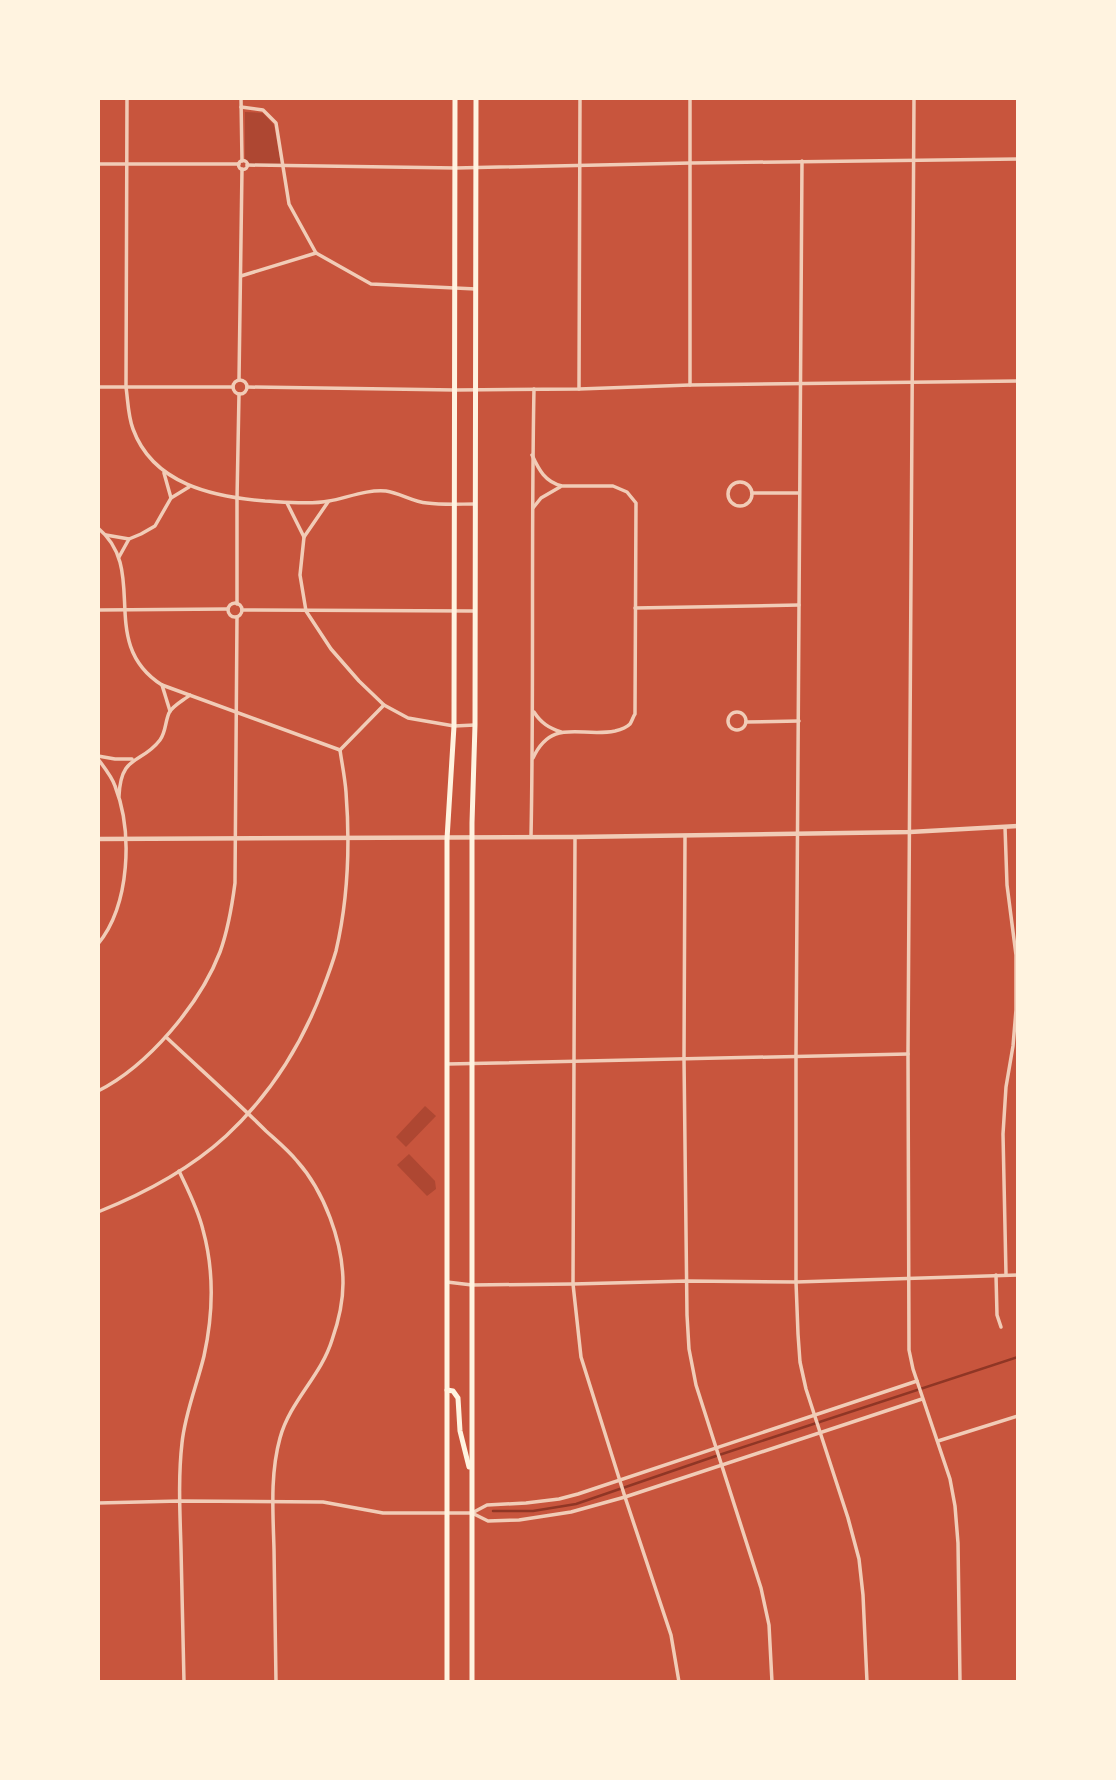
<svg xmlns="http://www.w3.org/2000/svg" width="1116" height="1780" viewBox="0 0 1116 1780" font-family="'Fira Sans Condensed',sans-serif">
	<style>
		.green { fill: #ae4732 }
		.lines { fill: none; stroke-linecap: round; stroke-linejoin: round }
		.stream { stroke: #8f3625; stroke-width: 2.5 }
		.minor { stroke: #f1ccb7; stroke-width: 3.5 }
		.tertiary { stroke: #f1ccb7; stroke-width: 4.5 }
		.primary { stroke: #fff3e0; stroke-width: 5 }
	</style>
	<rect width="100%" height="100%" fill="#c8553d"/>
	<g class="green">
		<polygon points="245,112 263,113 274,125 281,164 245,164"/>
		<polygon points="425,1106 436,1116 406,1147 396,1137"/>
		<polygon points="409,1154 435,1181 436,1189 427,1196 397,1165"/>
	</g>
	<g class="lines">
		<polyline class="stream" points="493,1511 533,1511 576,1504 716,1456 1018,1357"/>
		<g class="minor">
			<path d="M 127,98 L 126,387 C 128,401 128,416 133,429 C 153,484 213,497 265,501 C 284,502 310,505 329,501 C 346,498 368,489 386,491 C 400,493 413,502 427,503 C 443,505 459,504 475,504"/>
			<polyline points="241,98 242,161"/>
			<polyline points="690,98 690,385"/>
			<polyline points="914,98 908,1054 909,1350 913,1369 950,1479 955,1506 958,1543 960,1682"/>
			<polyline points="241,107 263,110 276,123 289,204 316,253"/>
			<circle cx="243" cy="165" r="4.5"/>
			<polyline points="802,161 796,1055 796,1282 798,1334 800,1362 806,1389 848,1518 859,1559 863,1595 867,1682"/>
			<polyline points="98,164 239,164"/>
			<polyline points="247,165 456,168 691,163 1018,159"/>
			<polyline points="316,253 371,284 476,289"/>
			<polyline points="241,276 316,253"/>
			<circle cx="240" cy="387" r="7"/>
			<polyline points="239,380 242,169"/>
			<polyline points="98,387 233,387"/>
			<polyline points="247,387 455,390 579,389 690,385 1018,381"/>
			<polyline points="579,389 580,98"/>
			<path d="M 532,455 C 539,470 545,482 562,486 L 613,486 L 627,492 L 636,503 L 635,714 C 633,717 632,721 630,724 C 627,727 619,730 615,731 C 581,738 552,717 533,758"/>
			<circle cx="740" cy="494" r="12"/>
			<polyline points="752,493 799,493"/>
			<polyline points="171,498 189,487"/>
			<polyline points="287,503 304,537 300,575 306,611 331,649 359,681 384,705 408,718 454,726 475,725"/>
			<polyline points="533,508 541,498 560,487"/>
			<path d="M 98,528 C 150,571 96,643 162,685 L 340,750"/>
			<polyline points="106,535 129,539"/>
			<polyline points="304,537 328,502"/>
			<polyline points="119,557 129,539 141,534 155,526 171,498 164,473"/>
			<circle cx="235" cy="610" r="7"/>
			<polyline points="237,604 237,499 239,394"/>
			<polyline points="635,608 799,605"/>
			<polyline points="98,610 228,609"/>
			<polyline points="242,610 474,611"/>
			<polyline points="162,685 170,711"/>
			<circle cx="737" cy="721" r="9"/>
			<path d="M 534,712 C 541,723 549,728 561,732"/>
			<polyline points="746,722 799,721"/>
			<polyline points="340,750 384,705"/>
			<polyline points="98,756 115,759 132,759"/>
			<path d="M 98,759 C 104,767 112,777 115,786 C 133,832 130,905 98,944"/>
			<path d="M 119,796 C 121,753 141,765 160,740 C 166,732 165,722 169,713 C 172,706 184,700 190,695"/>
			<polyline points="1005,827 1007,885 1016,955 1016,1010 1013,1046 1006,1087 1003,1134 1006,1274"/>
			<polyline points="685,836 684,1059 687,1315 689,1349 696,1385 761,1588 769,1625 772,1682"/>
			<path d="M 531,837 C 534,688 531,539 534,389"/>
			<polyline points="575,837 573,1284 581,1357 625,1497 671,1635 679,1682"/>
			<path d="M 166,1037 C 199,1068 234,1099 266,1131 C 277,1141 288,1150 297,1161 C 324,1191 343,1242 343,1283 C 343,1302 338,1323 332,1340 C 321,1376 290,1401 280,1438 C 270,1474 273,1513 274,1549 C 275,1593 275,1638 276,1682"/>
			<polyline points="447,1064 908,1054"/>
			<path d="M 98,1091 C 148,1066 200,1004 220,952 C 228,930 232,906 235,883 L 237,617"/>
			<path d="M 179,1171 C 188,1190 198,1209 203,1230 C 214,1270 213,1315 204,1356 C 197,1385 185,1413 182,1443 C 178,1478 180,1514 181,1549 C 182,1594 183,1638 184,1682"/>
			<path d="M 98,1212 C 143,1194 190,1169 226,1136 C 269,1096 301,1046 322,991 C 327,978 332,965 336,951 C 348,900 350,844 346,792 C 345,778 342,764 340,750"/>
			<polyline points="996,1275 997,1315 1001,1327"/>
			<polyline points="447,1282 472,1285 573,1284 687,1281 796,1282 1018,1275"/>
			<polyline points="938,1441 1018,1416"/>
			<polyline points="98,1503 180,1501 323,1502 383,1513 472,1513 487,1505 526,1503 559,1499 578,1494 917,1381"/>
			<polyline points="472,1513 488,1521 519,1520 571,1512 625,1497 922,1399"/>
		</g>
		<polyline class="tertiary" points="98,839 575,837 910,832 1018,826"/>
		<g class="primary">
			<polyline points="447,1390 453,1391 458,1398 460,1431 469,1467"/>
			<polyline points="447,1682 447,839 454,726 455,98"/>
			<polyline points="472,1682 472,823 475,725 476,98"/>
		</g>
	</g>
	<rect width="1116" height="1780" fill="none" stroke="#fff3e0" stroke-width="200"/>
</svg>
